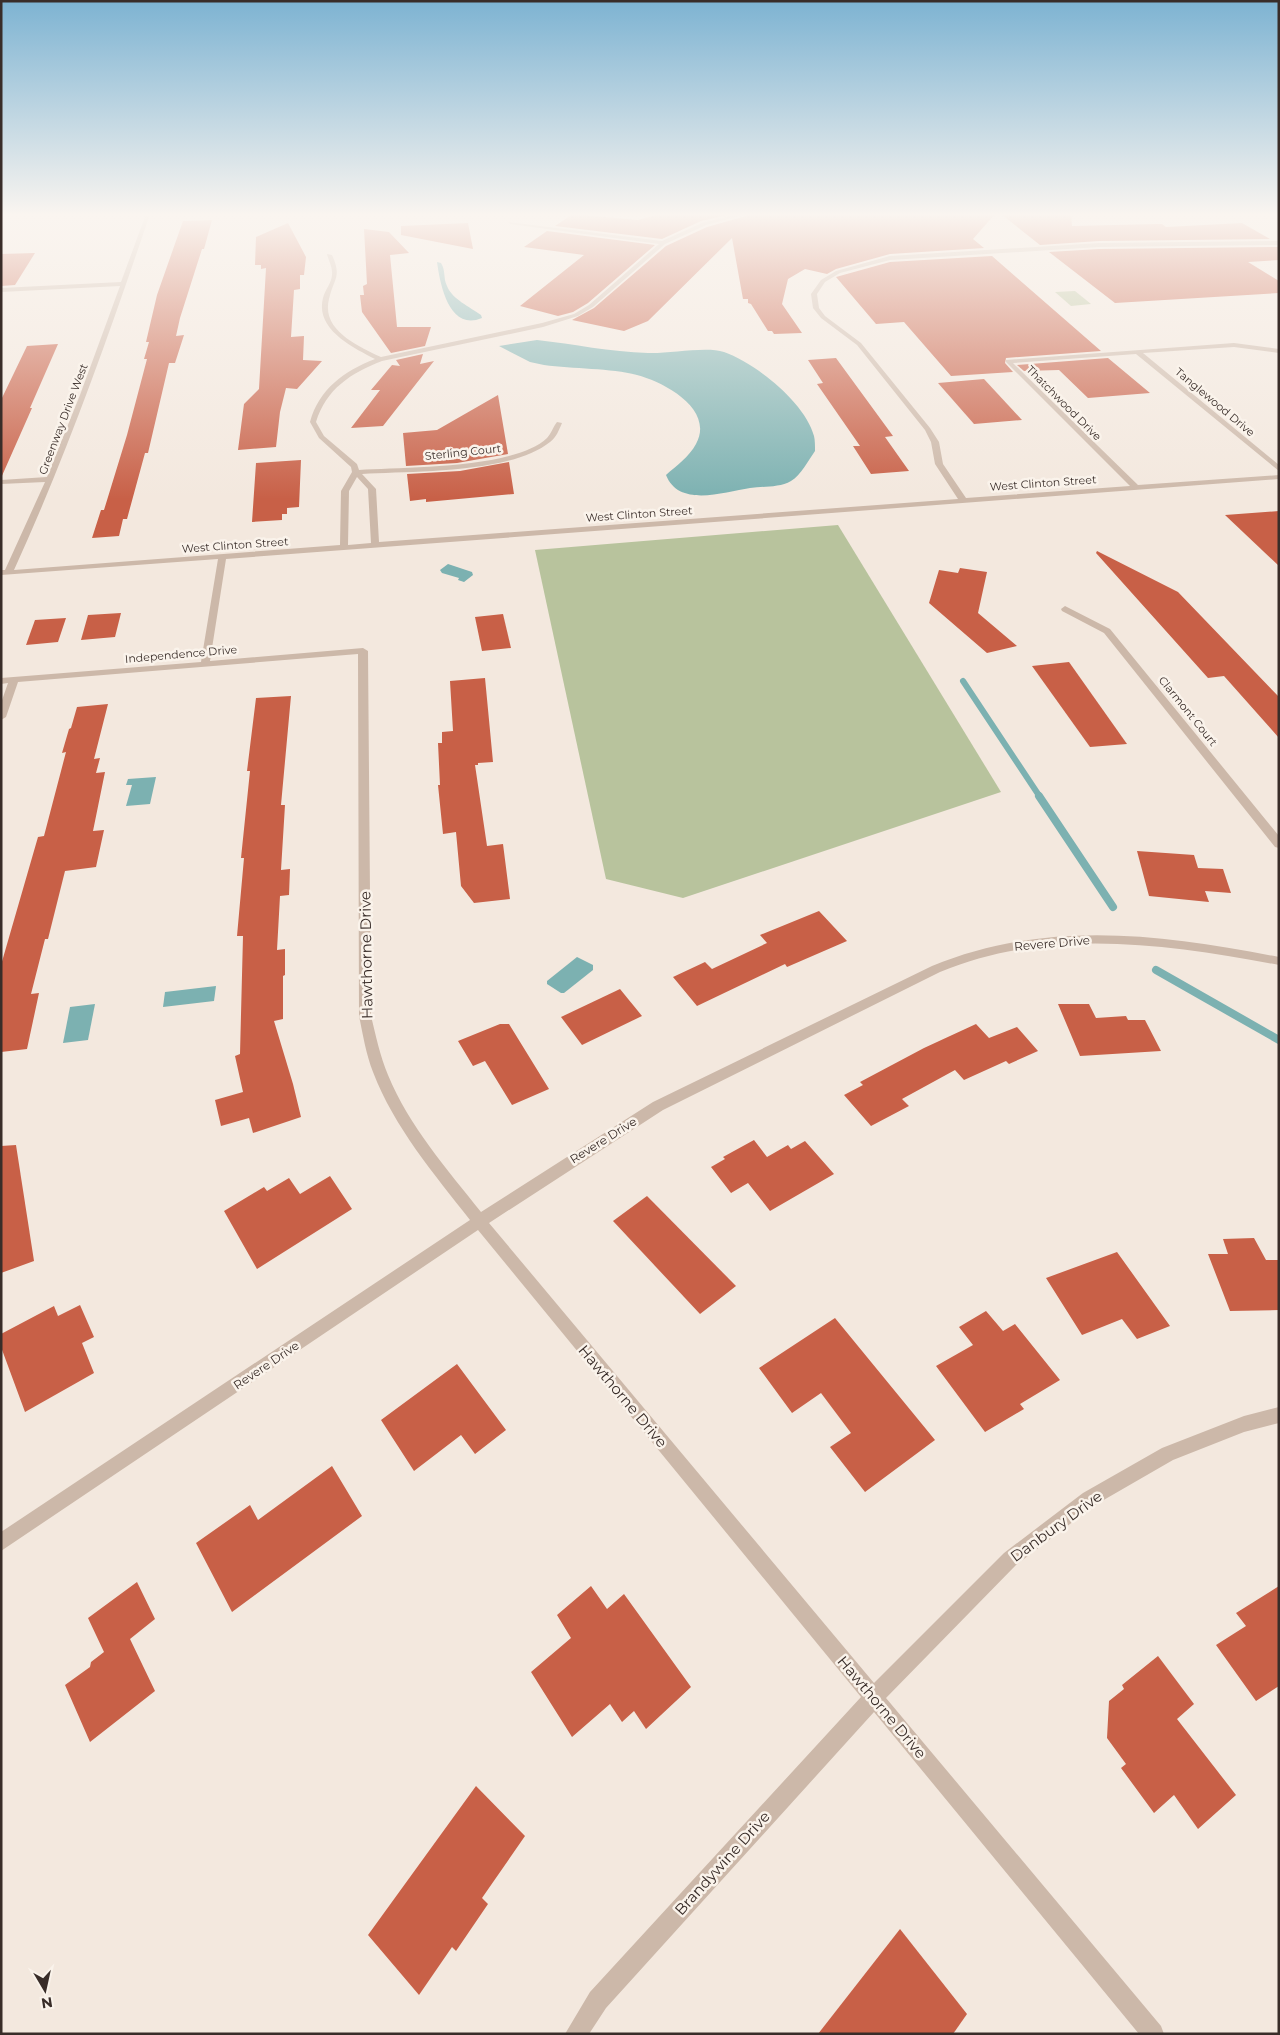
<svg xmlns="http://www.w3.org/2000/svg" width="1280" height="2035" viewBox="0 0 1280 2035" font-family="Montserrat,sans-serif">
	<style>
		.green { fill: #b8c39d }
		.water { fill: #7cb1b1 }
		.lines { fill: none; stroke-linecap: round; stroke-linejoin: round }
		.stream-far1 { stroke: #7cb1b1; stroke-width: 6 }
		.stream { stroke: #7cb1b1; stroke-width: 8 }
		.building { fill: #c86047 }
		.minor { fill: #ccb8a9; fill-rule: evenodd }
		.labels { text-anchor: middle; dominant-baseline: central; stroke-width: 5; stroke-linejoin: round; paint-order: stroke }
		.far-street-label { font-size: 11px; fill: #392d29; stroke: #faf3eb }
		.street-label { font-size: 12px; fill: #392d29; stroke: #faf3eb }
		.near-street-label { font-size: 15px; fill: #392d29; stroke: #faf3eb }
	</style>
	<rect width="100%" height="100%" fill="#f3e8de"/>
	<g class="green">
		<polygon points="1075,291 1091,304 1071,306 1055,292"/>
		<polygon points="838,525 1001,792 683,898 606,879 535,550"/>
	</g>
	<g class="water">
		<path d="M 437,262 L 441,263 C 446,271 443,278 447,286 C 452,299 470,307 481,315 L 482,318 C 449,332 440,284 437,262 Z"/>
		<path d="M 537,340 C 574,344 610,352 648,353 C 668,354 706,346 724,352 C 755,363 805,402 814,436 C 815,440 815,446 815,451 C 808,461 801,475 791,481 C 779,488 763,486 750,488 C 724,492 679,508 666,475 C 676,466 689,457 696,444 C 715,409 664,382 637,375 C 611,368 573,369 544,365 L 530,362 L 499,346 Z"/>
		<polygon points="448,564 472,572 473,575 464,582 458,580 459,578 442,573 440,570"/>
		<polygon points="156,777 150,804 126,806 132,785 126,785 128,779"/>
		<polygon points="577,957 593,965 593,970 564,993 561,993 547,984 547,981"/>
		<polygon points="216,986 214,1001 163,1007 165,992"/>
		<polygon points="95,1004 88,1040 63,1043 70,1007"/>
	</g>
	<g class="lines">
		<polyline class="stream-far1" points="963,681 1040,797"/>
		<g class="stream">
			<polyline points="1039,796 1113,907"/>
			<polyline points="1156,970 1279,1040"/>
		</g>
	</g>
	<g class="building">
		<polygon points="573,214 638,220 659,214 732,214 701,221 662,239 555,226"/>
		<polygon points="748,214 995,214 973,239 984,248 890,254 836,269 827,274 805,269 788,279 782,304 802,333 774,334 772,331 768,331 751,304 748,303 748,299 743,299 732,238 648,321 624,331 572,320 594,308 666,246 707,227 746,216"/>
		<polygon points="1001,214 1071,214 1072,226 1156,224 1162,224 1166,227 1242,223 1270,239 1099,241 1040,245"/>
		<polygon points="212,220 204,249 202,249 180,318 176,336 184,335 175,363 169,363 148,453 145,453 127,519 123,519 119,536 92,538 101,510 104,510 127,435 147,359 144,359 149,342 146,342 157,295 183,221"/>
		<polygon points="288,223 306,257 304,275 300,275 300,289 294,290 291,337 304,336 303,360 322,361 297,389 286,388 280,412 276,447 238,450 244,404 259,389 266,268 261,269 261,265 255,265 256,237"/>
		<polygon points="468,223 473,249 401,235 401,226"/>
		<polygon points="364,229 389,232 409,253 390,255 397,327 431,327 425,346 391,353 362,312 360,295 364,295 363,286 367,284"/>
		<polygon points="547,231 655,245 588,303 573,312 558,316 520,306 584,255 524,247"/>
		<polygon points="1279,247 1279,260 1248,262 1279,281 1279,293 1115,303 1049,252 1099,249"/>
		<polygon points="35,253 15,285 1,286 1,254"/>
		<polygon points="992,256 1101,351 1006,358 1005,363 1013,372 951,376 904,322 876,324 836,277 890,262"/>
		<polygon points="58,344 30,408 32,408 1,478 1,400 27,346"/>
		<polygon points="423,354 420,364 434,361 383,426 351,428 380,390 371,390 392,365 400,366 396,360"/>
		<polygon points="836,358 893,436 885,437 909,471 871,474 853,446 860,446 817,384 823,383 808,360"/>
		<polygon points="1108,358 1150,393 1088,398 1059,370 1024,371 1017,365"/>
		<polygon points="984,379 1022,420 974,424 938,383"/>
		<polygon points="498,395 508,454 457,463 406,466 403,433 437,430"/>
		<polygon points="301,460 299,507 287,508 287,514 282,514 282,520 252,522 256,463"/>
		<polygon points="509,462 514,494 426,502 426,499 410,501 407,474 460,471"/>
		<polygon points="1279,511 1279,566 1225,515"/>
		<polygon points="1097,551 1178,592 1279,697 1279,738 1224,676 1208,678 1096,553"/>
		<polygon points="960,568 987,572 978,613 1017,646 987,653 929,603 939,570 958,573"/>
		<polygon points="121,613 115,637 81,640 88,615"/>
		<polygon points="503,614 511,648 482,651 475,617"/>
		<polygon points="66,618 58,642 26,645 35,620"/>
		<polygon points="1069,662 1127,744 1090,747 1032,666"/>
		<polygon points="485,678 493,762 478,763 478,765 475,765 487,846 503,844 510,899 474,903 461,886 456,832 443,834 438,785 440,785 438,743 442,743 442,732 453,731 450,681"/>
		<polygon points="291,696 281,805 285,805 281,870 290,869 289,895 280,896 277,950 285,949 285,975 283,976 283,1019 274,1021 293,1084 301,1117 253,1133 249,1118 221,1126 215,1100 243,1092 235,1056 240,1054 243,936 237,936 244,858 241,858 250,771 247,771 256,698"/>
		<polygon points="108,704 94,759 100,758 96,773 105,772 93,831 104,830 96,867 65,871 48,939 45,939 31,994 39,993 27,1049 1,1052 1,965 38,837 44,836 66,752 62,753 69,729 71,728 77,707"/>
		<polygon points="1137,851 1194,855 1198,868 1223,869 1231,893 1205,891 1209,902 1149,896"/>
		<polygon points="819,911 847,941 787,967 785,964 697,1006 673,977 705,962 712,969 767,943 760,935"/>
		<polygon points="620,989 642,1016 582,1045 561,1017"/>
		<polygon points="1058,1004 1089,1004 1096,1018 1126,1016 1128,1020 1145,1020 1161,1051 1080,1056"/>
		<polygon points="500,1024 509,1024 549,1089 512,1105 485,1061 473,1066 458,1041"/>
		<polygon points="976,1024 989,1038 1017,1027 1038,1051 1009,1064 1006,1061 964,1080 955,1070 902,1099 909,1106 871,1126 844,1095 863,1085 860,1082 924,1048"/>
		<polygon points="754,1140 767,1157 788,1145 791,1149 805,1141 834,1174 770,1211 748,1183 731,1193 711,1167 725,1159 723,1157"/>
		<polygon points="16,1145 34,1261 1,1273 1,1146"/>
		<polygon points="330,1176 352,1209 257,1269 224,1211 264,1187 267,1191 289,1178 300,1194"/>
		<polygon points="647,1196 736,1286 700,1314 613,1221"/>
		<polygon points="1254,1238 1266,1260 1279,1260 1279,1310 1230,1311 1208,1254 1228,1254 1223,1239"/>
		<polygon points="1117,1252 1170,1326 1137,1339 1122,1319 1082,1335 1046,1278"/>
		<polygon points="80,1305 94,1337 82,1343 94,1373 25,1412 1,1347 1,1334 54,1306 58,1316"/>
		<polygon points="986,1311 1003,1331 1015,1324 1060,1380 1020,1404 1024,1409 985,1432 936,1366 973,1345 959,1327"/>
		<polygon points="835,1318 935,1440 865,1492 830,1447 851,1433 821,1393 792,1413 759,1368"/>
		<polygon points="457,1364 506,1430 475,1454 461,1435 414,1471 381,1420"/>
		<polygon points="332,1466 362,1516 232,1612 196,1543 250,1505 258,1520"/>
		<polygon points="137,1582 155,1619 130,1639 155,1691 90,1742 65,1685 90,1667 91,1662 104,1652 88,1618"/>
		<polygon points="591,1586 607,1609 624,1594 691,1687 646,1729 634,1711 622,1722 610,1704 572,1737 531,1672 571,1638 557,1615"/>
		<polygon points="1279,1586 1279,1686 1256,1701 1216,1645 1246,1626 1236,1613"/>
		<polygon points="1158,1656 1194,1704 1177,1719 1236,1795 1198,1829 1174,1795 1154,1813 1121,1768 1126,1764 1107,1738 1109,1701 1124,1689 1122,1685"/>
		<polygon points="476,1786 525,1836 482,1898 488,1904 456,1951 452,1947 419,1995 368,1935"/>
		<polygon points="900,1929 967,2014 953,2034 818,2034"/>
	</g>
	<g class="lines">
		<g class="minor">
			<path d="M 146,214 L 150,214 C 109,335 67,454 14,570 L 340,545 L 341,491 L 352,472 L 351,467 L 319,438 L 310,422 C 319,389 344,371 375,359 C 352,347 315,329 323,298 C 325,289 333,282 332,272 C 332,266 328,259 327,254 L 332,255 C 342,277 334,278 329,299 C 321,330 358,346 381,357 L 542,323 L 574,314 L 589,305 L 659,244 L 510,224 L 508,222 L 662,241 L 702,223 L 739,214 L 746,214 L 706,225 L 665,244 L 593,307 L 578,316 L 543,327 L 382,361 C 351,373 326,389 316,422 L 324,436 L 357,464 L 359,470 C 403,467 515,469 547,438 C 551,434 553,427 557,422 L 562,423 C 559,430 556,438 550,442 C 510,474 413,471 362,474 L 376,489 L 379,542 L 958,499 L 935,464 L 931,442 L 925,430 L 857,345 L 821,318 L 813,308 L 811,294 L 821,280 L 836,271 L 890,256 L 1099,243 L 1279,241 L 1279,245 L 1099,247 L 890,260 L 840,273 L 825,282 L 817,294 L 819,308 L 825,316 L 861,343 L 930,428 L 939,442 L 943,464 L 966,498 L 1130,486 L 1006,362 L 1006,360 L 1234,343 L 1279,349 L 1279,353 L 1234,347 L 1143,353 L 1279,465 L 1279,471 L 1136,354 L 1013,363 L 1138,485 L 1279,475 L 1279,479 L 226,559 L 210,661 L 363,648 L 368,651 L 371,1016 C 376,1036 380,1056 388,1075 C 409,1126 447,1169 481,1212 L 653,1102 L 932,966 C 1046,919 1161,934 1279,957 L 1279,965 C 1166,944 1049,927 940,972 L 663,1110 L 489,1223 L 874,1683 L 1004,1553 L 1083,1493 L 1162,1448 L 1244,1416 L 1279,1407 L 1279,1423 L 1244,1432 L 1173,1460 L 1095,1505 L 1016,1565 L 886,1698 L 1161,2026 L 1164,2034 L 1139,2034 L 874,1712 L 606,2008 L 589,2034 L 565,2034 L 590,1992 L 861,1697 L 478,1230 L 1,1551 L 1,1532 L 470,1220 C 434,1174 394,1127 373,1072 C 366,1054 363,1035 359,1016 L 358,654 L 18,682 L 6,717 L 1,720 L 1,703 L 8,683 L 1,684 L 1,678 L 201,662 L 218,559 L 1,575 L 1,570 L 5,570 L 45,482 L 1,484 L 1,480 L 47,477 L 80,395 L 120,286 L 1,292 L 1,288 L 121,282 ZM 357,477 L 368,489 L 371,543 L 348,545 L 349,491 Z"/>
			<polygon points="1065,606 1110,629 1279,836 1279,848 1275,847 1104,633 1062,611 1061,609"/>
		</g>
	</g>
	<linearGradient id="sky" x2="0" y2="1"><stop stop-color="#7db3d2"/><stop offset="0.43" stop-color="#faf5f0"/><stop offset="1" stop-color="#faf5f0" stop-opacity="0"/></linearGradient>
	<rect width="1280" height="499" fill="url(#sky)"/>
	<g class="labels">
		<g class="far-street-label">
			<text transform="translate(1215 402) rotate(40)">Tanglewood Drive</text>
			<text transform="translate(1064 403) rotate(45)">Thatchwood Drive</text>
			<text transform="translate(63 419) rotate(-69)">Greenway Drive West</text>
			<text transform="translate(463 452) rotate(-6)">Sterling Court</text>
			<text transform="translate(1043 483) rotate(-4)">West Clinton Street</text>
			<text transform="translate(639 514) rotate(-4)">West Clinton Street</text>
			<text transform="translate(235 545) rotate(-4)">West Clinton Street</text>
			<text transform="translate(181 654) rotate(-5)">Independence Drive</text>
			<text transform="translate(1188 711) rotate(51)">Clarmont Court</text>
		</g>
		<g class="street-label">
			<text transform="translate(1052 943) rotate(-5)">Revere Drive</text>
			<text transform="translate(603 1140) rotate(-32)">Revere Drive</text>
			<text transform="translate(266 1365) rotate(-34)">Revere Drive</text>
		</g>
		<g class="near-street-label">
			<text transform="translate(366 955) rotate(-91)">Hawthorne Drive</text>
			<text transform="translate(623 1396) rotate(50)">Hawthorne Drive</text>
			<text transform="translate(1056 1526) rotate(-36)">Danbury Drive</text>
			<text transform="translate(882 1707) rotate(50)">Hawthorne Drive</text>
			<text transform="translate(722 1863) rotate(-48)">Brandywine Drive</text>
		</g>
	</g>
	<rect width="1280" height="2035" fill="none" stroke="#392d29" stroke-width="5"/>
	<g transform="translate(45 1990) rotate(171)" stroke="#faf3eb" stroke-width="4" paint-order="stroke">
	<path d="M0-4L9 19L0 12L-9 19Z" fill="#392d29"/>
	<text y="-8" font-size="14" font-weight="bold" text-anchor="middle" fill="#392d29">N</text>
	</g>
</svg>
